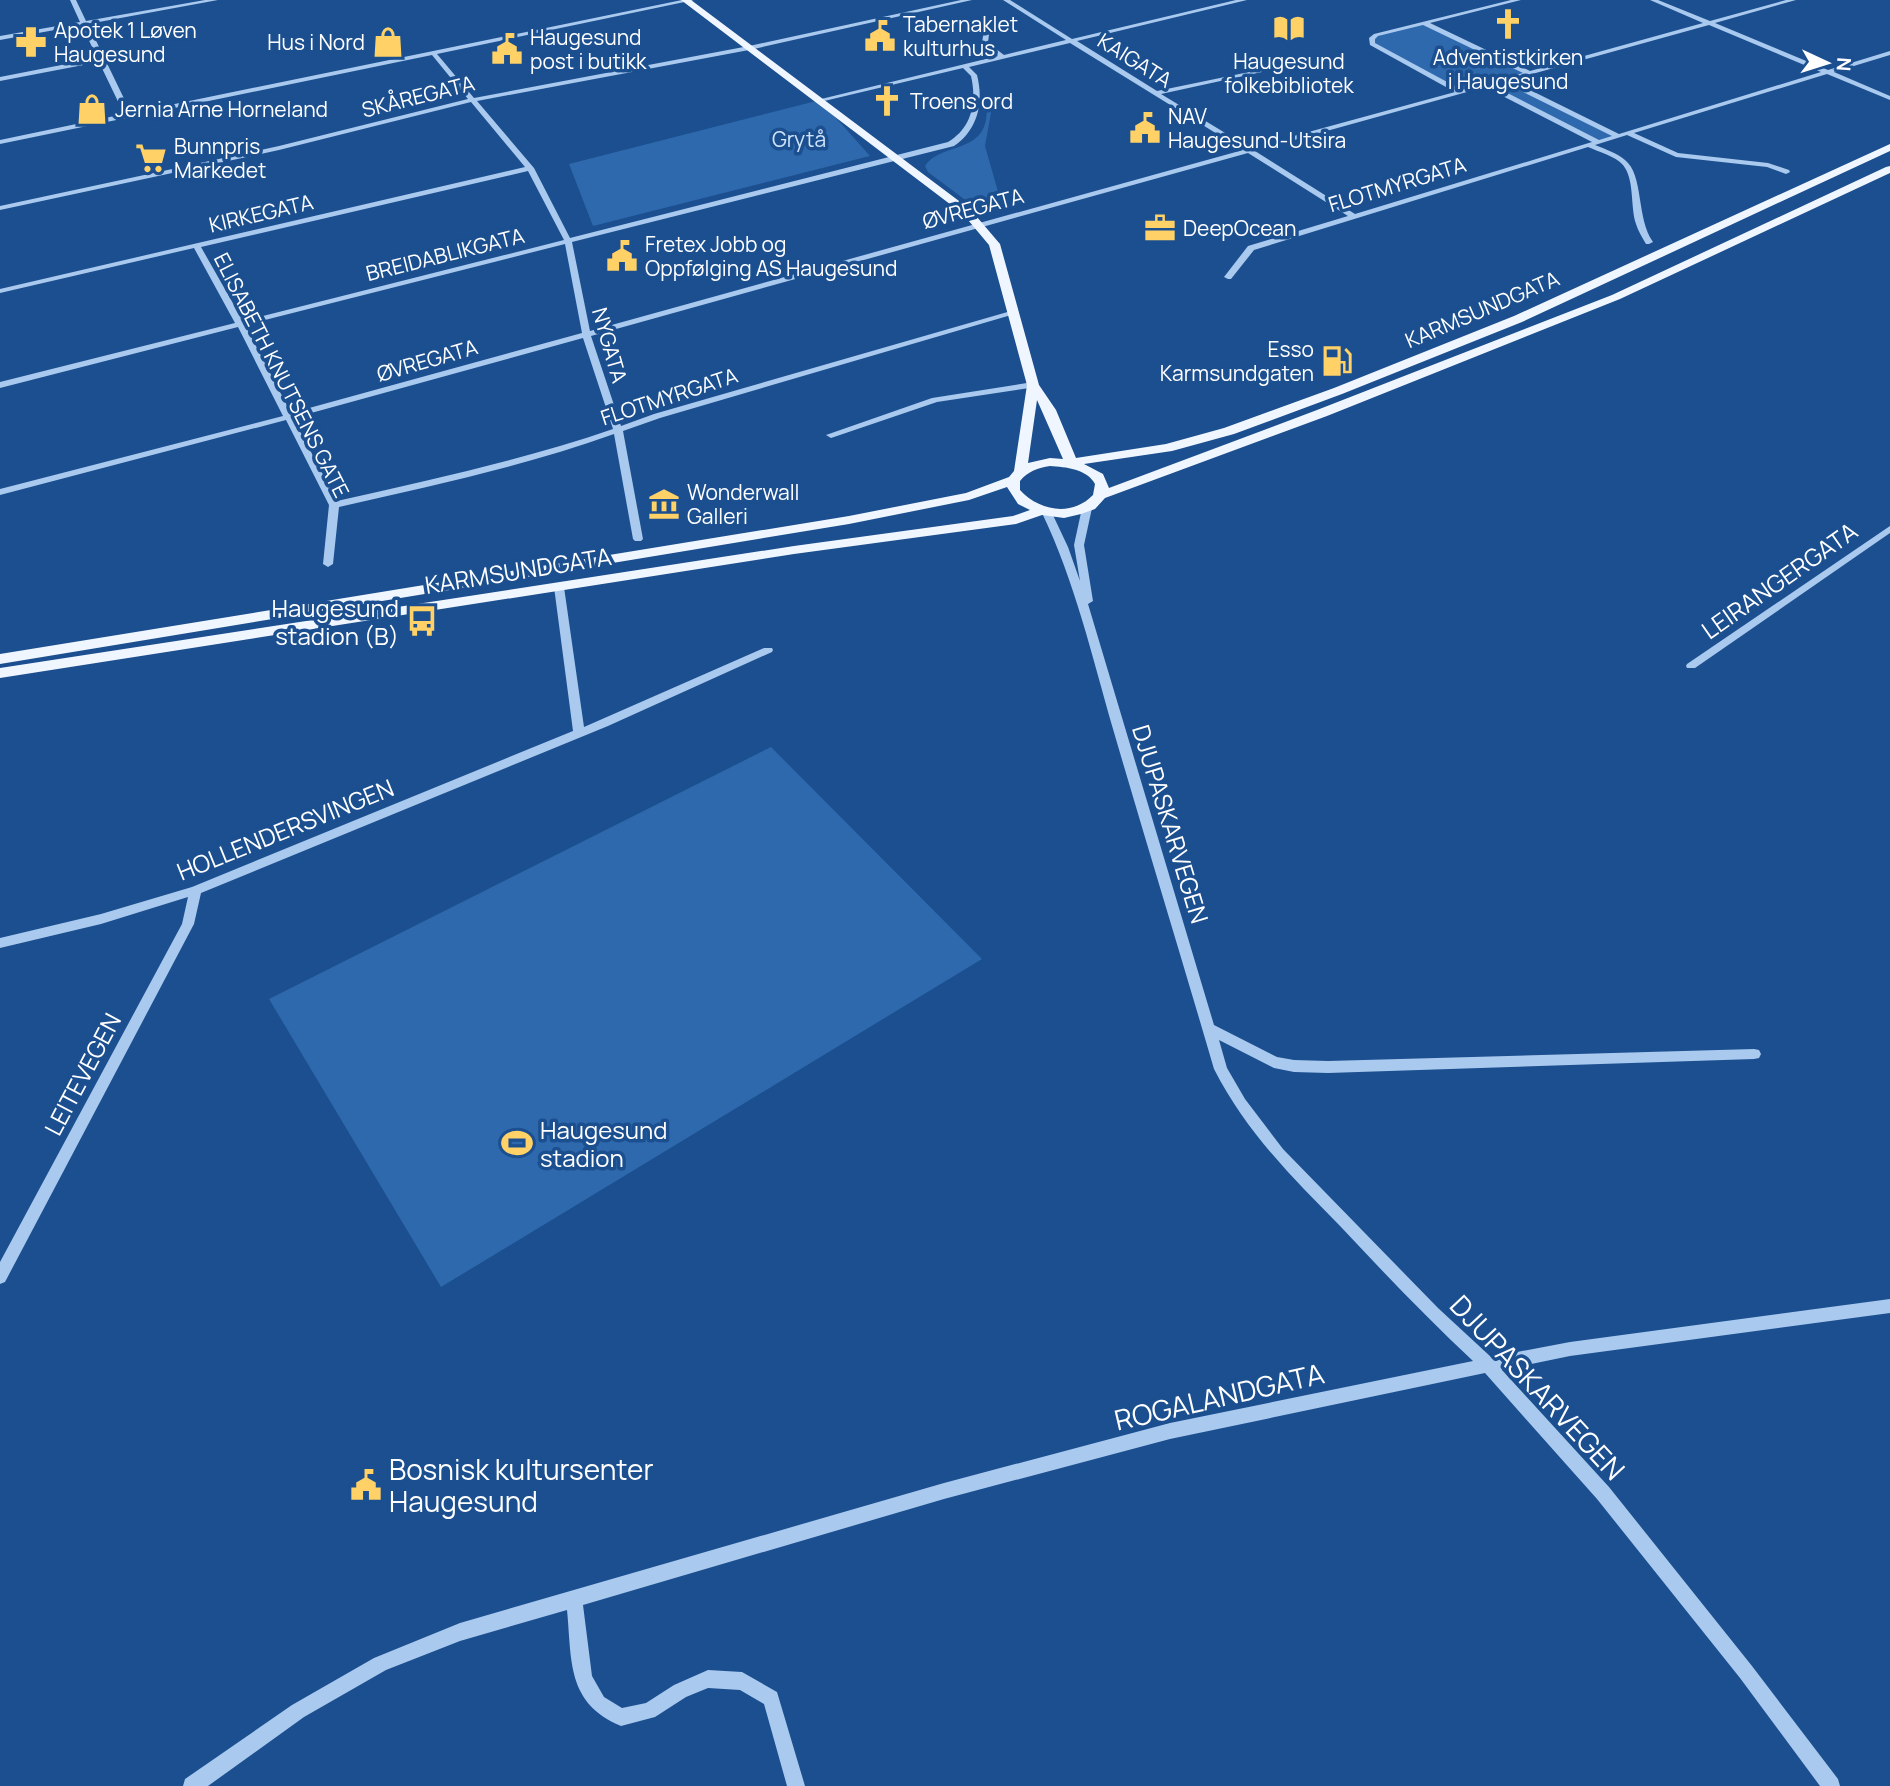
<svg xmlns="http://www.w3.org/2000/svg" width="1890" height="1786" viewBox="0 0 1890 1786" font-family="Manrope,sans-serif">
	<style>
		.green { fill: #2e69ad }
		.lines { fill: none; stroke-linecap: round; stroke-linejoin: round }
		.minor { fill: #a9c9ee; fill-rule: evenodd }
		.major { fill: #f0f6ff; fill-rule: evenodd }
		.labels { text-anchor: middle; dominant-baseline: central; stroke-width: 7; stroke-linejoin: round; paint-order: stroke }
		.far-poi-label { font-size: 21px; fill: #fff; stroke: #1b4f8f; text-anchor: start }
		.far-street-label { font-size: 21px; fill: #fff; stroke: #1b4f8f }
		.far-park-label { font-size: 21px; fill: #cfe3fa; stroke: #1b4f8f }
		.street-label { font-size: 24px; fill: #fff; stroke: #1b4f8f }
		.poi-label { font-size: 24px; fill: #fff; stroke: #1b4f8f; text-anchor: end }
		.near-street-label { font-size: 28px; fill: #fff; stroke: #1b4f8f }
		.near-poi-label { font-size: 28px; fill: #fff; stroke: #1b4f8f; text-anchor: start }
	</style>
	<rect width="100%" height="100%" fill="#1b4f8f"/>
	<g class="green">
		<polygon points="1424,23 1529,73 1505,80 1618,136 1598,142 1486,85 1461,92 1376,47 1372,38 1376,35"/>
		<polygon points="820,100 870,156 593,226 569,164"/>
		<path d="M 988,107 L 992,107 L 985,146 L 1001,202 L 976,208 L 928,172 L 925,166 C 938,145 977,152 985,124 C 987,119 986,112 988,107 Z"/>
		<polygon points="771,747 982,959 441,1287 269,999"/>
	</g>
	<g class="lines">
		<g class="minor">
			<path d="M 70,0 L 76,0 L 86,21 L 205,0 L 218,0 L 88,24 L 131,113 L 682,0 L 694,0 L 437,54 L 474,98 L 749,46 L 961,0 L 972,0 L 749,50 L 477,101 L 534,168 L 570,238 L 948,142 C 972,128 977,102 971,76 L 963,68 L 820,102 L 817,100 L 998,56 L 982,44 C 983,36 984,25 992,20 L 995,22 L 989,34 L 988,43 L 1004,55 L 1066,40 L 1003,0 L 1010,0 L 1072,39 L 1236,0 L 1247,0 L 1077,41 L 1157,91 L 1273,67 L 1274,68 L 1271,70 L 1161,94 L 1250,148 L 1455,92 L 1370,45 L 1369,38 L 1374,34 L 1511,0 L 1521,0 L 1430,23 L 1530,71 L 1703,23 L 1650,0 L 1658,0 L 1710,21 L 1786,0 L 1796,0 L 1715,23 L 1828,70 L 1890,51 L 1890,55 L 1834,72 L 1890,96 L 1890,100 L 1827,74 L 1634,133 L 1678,153 L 1768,163 L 1789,170 L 1790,172 L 1786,174 L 1767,167 L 1676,157 L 1627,135 L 1595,145 C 1605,149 1617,153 1625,160 C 1644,175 1636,218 1653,242 L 1649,244 L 1646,244 C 1642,237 1638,231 1636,224 C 1630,206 1635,180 1623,165 C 1615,156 1599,152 1588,147 L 1254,250 L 1231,279 L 1228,279 L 1224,277 L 1248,246 L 1348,216 L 1248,153 L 591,336 L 621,426 L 654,414 L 1011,311 L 1018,313 L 660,418 L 623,431 L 643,539 L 641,541 L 635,541 L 633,539 L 614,434 C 525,466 431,486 339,507 L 333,564 L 328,567 L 323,564 L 329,505 L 286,420 L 0,495 L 0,489 L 283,416 L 238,327 L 0,388 L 0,382 L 235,323 L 194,248 L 0,293 L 0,289 L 525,167 L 471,102 L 279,150 L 0,210 L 0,206 L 279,146 L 468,99 L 432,55 L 0,144 L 0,140 L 124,114 L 99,62 L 0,81 L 0,77 L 97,58 L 82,25 L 0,40 L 0,36 L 80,22 ZM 1423,25 L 1523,73 L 1462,90 L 1375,43 L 1375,39 L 1378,36 ZM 1709,25 L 1821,72 L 1619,134 L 1510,80 ZM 1070,43 L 1243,150 L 590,331 L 572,242 L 954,146 C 978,130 984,102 977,75 L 969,67 ZM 1503,82 L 1612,136 L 1599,140 L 1492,85 ZM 1485,87 L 1592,142 L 1355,214 L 1255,151 ZM 528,171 L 564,240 L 243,321 L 201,247 ZM 565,244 L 582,333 L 291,413 L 245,325 ZM 583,338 L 613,429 C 523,460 430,480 337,501 L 293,418 Z"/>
			<polygon points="1033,382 1036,383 1036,387 937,402 834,437 831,438 826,435 932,398"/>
			<path d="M 1087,505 L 1092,508 L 1084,545 L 1093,601 L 1088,604 L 1214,1025 L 1277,1057 L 1294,1060 L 1328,1061 L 1754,1049 L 1759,1050 L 1761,1054 L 1759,1058 L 1754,1059 L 1328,1073 L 1294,1072 L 1274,1068 L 1219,1040 L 1227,1068 L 1245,1099 L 1283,1149 L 1438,1308 L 1491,1357 L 1570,1342 L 1890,1299 L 1890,1313 L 1570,1356 L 1502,1370 L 1609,1487 L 1752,1666 L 1838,1779 L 1840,1786 L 1820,1786 L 1740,1678 L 1597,1499 L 1485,1373 L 1170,1439 L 944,1499 L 583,1605 L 592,1676 L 604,1697 L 622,1708 L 646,1703 L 674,1685 L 708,1670 L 742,1672 L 777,1692 L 805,1786 L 787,1786 L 764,1704 L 740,1690 L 708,1688 L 686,1697 L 655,1717 L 621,1726 C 566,1703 572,1660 567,1610 L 460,1641 L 386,1670 L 304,1717 L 208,1786 L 183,1786 L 185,1779 L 292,1705 L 374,1658 L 460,1623 L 944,1483 L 1170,1423 L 1473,1361 C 1427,1318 1384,1273 1341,1227 C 1292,1177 1246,1132 1214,1069 C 1181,956 1146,842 1113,729 C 1092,656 1075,582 1042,513 L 1047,510 L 1052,513 L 1068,547 L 1080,581 L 1074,545 L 1082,508 Z"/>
			<polygon points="1890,526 1890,533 1695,668 1687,668 1686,666 1687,664"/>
			<polygon points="559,584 564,587 584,727 764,648 772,648 773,650 772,652 608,726 201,893 194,924 5,1282 0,1284 0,1262 182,924 188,897 101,924 0,948 0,938 101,914 192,887 573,731 554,587"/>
		</g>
		<path class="major" d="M 681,0 L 691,0 L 971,210 L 1000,244 L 1039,385 L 1056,410 L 1076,458 L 1166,444 L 1224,428 L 1334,388 L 1514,316 L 1890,144 L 1890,151 L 1522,322 L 1342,394 L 1234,434 L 1172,451 L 1084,464 L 1103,474 L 1109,488 L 1317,410 L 1612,295 L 1886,167 L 1890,166 L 1890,173 L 1620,299 L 1327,416 L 1105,498 L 1095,509 L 1081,514 L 1064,518 L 1042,515 L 1016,524 L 794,554 L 0,678 L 0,668 L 794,546 L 1013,516 L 1030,510 L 1018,504 L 1007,487 L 969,500 L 849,524 L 0,664 L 0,654 L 849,516 L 966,493 L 1009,477 L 1014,471 L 1027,385 L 989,245 L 963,214 ZM 1037,400 L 1063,459 L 1050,458 L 1028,463 ZM 1050,466 C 1066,467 1087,469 1095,484 L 1093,495 C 1072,517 1039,511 1020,490 L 1020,481 C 1028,471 1038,468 1050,466 Z"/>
	</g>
	<defs>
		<symbol id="church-bare" viewBox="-9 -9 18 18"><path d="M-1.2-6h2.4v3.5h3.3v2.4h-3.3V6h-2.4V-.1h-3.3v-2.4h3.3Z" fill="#ffd166" stroke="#1b4f8f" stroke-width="2.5" paint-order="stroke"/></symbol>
		<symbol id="library-bare" viewBox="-9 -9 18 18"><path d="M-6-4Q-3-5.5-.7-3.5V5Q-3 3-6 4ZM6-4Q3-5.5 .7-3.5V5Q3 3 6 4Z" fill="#ffd166" stroke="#1b4f8f" stroke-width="2.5" paint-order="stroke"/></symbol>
		<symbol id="civic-bare" viewBox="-9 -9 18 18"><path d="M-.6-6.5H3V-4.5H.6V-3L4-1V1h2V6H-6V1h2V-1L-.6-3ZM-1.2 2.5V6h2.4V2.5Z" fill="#ffd166" stroke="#1b4f8f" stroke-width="2.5" paint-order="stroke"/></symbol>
		<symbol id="pharmacy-bare" viewBox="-9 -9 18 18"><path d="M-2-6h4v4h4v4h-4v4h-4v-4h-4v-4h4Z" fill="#ffd166" stroke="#1b4f8f" stroke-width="2.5" paint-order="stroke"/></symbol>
		<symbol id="shop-bare" viewBox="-9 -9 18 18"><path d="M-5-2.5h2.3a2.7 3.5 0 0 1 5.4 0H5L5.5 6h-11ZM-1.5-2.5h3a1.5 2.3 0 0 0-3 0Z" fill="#ffd166" stroke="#1b4f8f" stroke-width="2.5" paint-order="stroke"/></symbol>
		<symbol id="supermarket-bare" viewBox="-9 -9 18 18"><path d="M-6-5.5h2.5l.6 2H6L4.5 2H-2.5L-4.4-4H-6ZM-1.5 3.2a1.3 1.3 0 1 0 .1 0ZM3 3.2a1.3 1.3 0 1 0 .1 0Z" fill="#ffd166" stroke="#1b4f8f" stroke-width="2.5" paint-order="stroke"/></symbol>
		<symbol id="office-bare" viewBox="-9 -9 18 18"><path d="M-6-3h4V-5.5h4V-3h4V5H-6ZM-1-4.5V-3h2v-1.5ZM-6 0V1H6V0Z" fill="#ffd166" stroke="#1b4f8f" stroke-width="2.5" paint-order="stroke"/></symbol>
		<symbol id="fuel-bare" viewBox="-9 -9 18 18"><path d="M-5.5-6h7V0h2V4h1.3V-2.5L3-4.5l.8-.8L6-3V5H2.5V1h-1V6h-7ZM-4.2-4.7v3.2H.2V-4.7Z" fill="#ffd166" stroke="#1b4f8f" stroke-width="2.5" paint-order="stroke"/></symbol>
		<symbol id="museum-bare" viewBox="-9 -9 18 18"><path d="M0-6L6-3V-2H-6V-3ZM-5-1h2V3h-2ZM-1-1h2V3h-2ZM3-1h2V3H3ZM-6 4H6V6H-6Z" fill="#ffd166" stroke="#1b4f8f" stroke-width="2.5" paint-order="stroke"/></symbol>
		<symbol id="bus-bare" viewBox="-9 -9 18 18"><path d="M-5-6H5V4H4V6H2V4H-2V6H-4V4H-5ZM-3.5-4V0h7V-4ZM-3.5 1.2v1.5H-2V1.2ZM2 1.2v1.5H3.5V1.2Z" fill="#ffd166" stroke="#1b4f8f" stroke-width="2.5" paint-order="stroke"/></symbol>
		<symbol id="stadium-bare" viewBox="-9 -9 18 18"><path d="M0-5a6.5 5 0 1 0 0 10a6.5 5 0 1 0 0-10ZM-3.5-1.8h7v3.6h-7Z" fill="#ffd166" stroke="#1b4f8f" stroke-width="2.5" paint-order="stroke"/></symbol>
	</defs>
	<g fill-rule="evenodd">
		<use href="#church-bare" x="1486" y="2" width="44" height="44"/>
		<use href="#library-bare" x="1267" y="6" width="44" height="44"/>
		<use href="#civic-bare" x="858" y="14" width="44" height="44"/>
		<use href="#pharmacy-bare" x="9" y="20" width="44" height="44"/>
		<use href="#shop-bare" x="366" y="20" width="44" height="44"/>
		<use href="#civic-bare" x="485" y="27" width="44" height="44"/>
		<use href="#church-bare" x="865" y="79" width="44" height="44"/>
		<use href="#shop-bare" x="70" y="87" width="44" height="44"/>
		<use href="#civic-bare" x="1123" y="106" width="44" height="44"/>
		<use href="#supermarket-bare" x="129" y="136" width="44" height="44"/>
		<use href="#office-bare" x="1138" y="206" width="44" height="44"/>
		<use href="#civic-bare" x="600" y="234" width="44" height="44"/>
		<use href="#fuel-bare" x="1315" y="339" width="44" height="44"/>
		<use href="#museum-bare" x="642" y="482" width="44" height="44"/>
		<use href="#bus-bare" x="400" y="599" width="44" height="44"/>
		<use href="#stadium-bare" x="495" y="1121" width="44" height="44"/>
		<use href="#civic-bare" x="344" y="1463" width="44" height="44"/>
	</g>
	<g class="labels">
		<g class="far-poi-label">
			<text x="903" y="24">Tabernaklet<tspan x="903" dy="24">kulturhus</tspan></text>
			<text x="54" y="30">Apotek 1 Løven<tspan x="54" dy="24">Haugesund</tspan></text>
			<text x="530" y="37">Haugesund<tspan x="530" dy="24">post i butikk</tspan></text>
			<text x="365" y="42" text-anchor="end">Hus i Nord</text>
			<text x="1508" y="57" text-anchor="middle">Adventistkirken<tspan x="1508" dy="24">i Haugesund</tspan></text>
			<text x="1289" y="61" text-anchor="middle">Haugesund<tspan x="1289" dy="24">folkebibliotek</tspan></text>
			<text x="910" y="101">Troens ord</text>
			<text x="115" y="109">Jernia Arne Horneland</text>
			<text x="1168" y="116">NAV<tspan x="1168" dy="24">Haugesund-Utsira</tspan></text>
			<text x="174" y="146">Bunnpris<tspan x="174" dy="24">Markedet</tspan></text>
			<text x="1183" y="228">DeepOcean</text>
			<text x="645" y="244">Fretex Jobb og<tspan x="645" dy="24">Oppfølging AS Haugesund</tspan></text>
			<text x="1314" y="349" text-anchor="end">Esso<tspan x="1314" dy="24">Karmsundgaten</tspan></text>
			<text x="687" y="492">Wonderwall<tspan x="687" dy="24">Galleri</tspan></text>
		</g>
		<g class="far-street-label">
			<text transform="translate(1135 60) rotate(32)">KAIGATA</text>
			<text transform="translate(418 96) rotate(-14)">SKÅREGATA</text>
			<text transform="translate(1397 184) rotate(-17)">FLOTMYRGATA</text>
			<text transform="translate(973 208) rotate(-15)">ØVREGATA</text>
			<text transform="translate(261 213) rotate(-13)">KIRKEGATA</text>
			<text transform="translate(445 254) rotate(-14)">BREIDABLIKGATA</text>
			<text transform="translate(1482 309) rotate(-23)">KARMSUNDGATA</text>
			<text transform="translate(610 345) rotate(74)">NYGATA</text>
			<text transform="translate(427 360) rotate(-16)">ØVREGATA</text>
			<text transform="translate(282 375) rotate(63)">ELISABETH KNUTSENS GATE</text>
			<text transform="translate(669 396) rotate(-18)">FLOTMYRGATA</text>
		</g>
		<g class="far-park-label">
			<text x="799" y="139">Grytå</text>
		</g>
		<g class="street-label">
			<text transform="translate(518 570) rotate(-9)">KARMSUNDGATA</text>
			<text transform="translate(1779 580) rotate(-35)">LEIRANGERGATA</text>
			<text transform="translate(1171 824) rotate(73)">DJUPASKARVEGEN</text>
			<text transform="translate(285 829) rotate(-22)">HOLLENDERSVINGEN</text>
			<text transform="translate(82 1074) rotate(-62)">LEITEVEGEN</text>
		</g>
		<g class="poi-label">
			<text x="399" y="607">Haugesund<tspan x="399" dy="28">stadion (B)</tspan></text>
			<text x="540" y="1129" text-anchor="start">Haugesund<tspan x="540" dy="28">stadion</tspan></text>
		</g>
		<g class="near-street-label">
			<text transform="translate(1538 1387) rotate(47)">DJUPASKARVEGEN</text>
			<text transform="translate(1219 1396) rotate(-13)">ROGALANDGATA</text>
		</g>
		<g class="near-poi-label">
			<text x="389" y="1469">Bosnisk kultursenter<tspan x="389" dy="32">Haugesund</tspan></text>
		</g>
	</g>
	<g transform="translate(1827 63) rotate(94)" stroke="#1b4f8f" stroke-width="5" paint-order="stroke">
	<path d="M0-5L12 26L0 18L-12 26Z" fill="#ffffff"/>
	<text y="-10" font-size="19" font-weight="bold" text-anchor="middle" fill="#ffffff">N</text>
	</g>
</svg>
